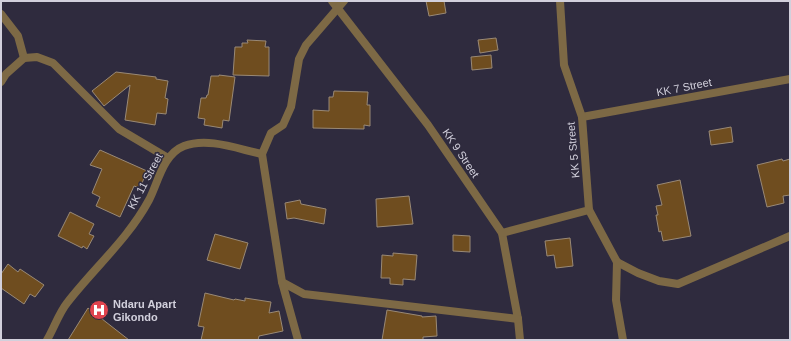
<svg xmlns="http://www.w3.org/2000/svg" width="791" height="341" viewBox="0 0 791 341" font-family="Arial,sans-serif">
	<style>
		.building { fill: #6f4d1f; stroke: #998976 }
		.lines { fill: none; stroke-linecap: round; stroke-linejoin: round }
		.minor { stroke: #7d6945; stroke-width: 8 }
		.labels { text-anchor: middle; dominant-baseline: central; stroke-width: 3; stroke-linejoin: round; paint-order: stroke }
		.street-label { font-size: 11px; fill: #d2d0dc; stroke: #2f2b3e }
		.poi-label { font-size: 11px; font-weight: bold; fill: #d2d0dc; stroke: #2f2b3e; text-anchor: start }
	</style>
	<rect width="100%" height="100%" fill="#2f2b3e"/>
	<g class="building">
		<polygon points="426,1 444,1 446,13 429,16"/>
		<polygon points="496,38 498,50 480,53 478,40"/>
		<polygon points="247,40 266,41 265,47 269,47 269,76 233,75 235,47 242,47 242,43 248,43"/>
		<polygon points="491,55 492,68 472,70 471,57"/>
		<polygon points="116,72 156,77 156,79 168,81 165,98 168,99 166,114 157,113 155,125 125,120 130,85 104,106 92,91"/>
		<polygon points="219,75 235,77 229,121 223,120 222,128 204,125 205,119 198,118 201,98 206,98 207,95 208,95 211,76 219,76"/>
		<polygon points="334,91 368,92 367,105 370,105 370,126 364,125 364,129 313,128 313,110 329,111 329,97 333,97"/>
		<polygon points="731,127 733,142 711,145 709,131"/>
		<polygon points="100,150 147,171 140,188 134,186 120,217 96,206 100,197 92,193 102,169 90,165"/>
		<polygon points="782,159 783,161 790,159 790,195 783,196 784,203 767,207 757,165"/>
		<polygon points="680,180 691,236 663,241 661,231 659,232 656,215 658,215 656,206 662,205 657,185"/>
		<polygon points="409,196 413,224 377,227 376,199"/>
		<polygon points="300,200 301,204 326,209 324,224 294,218 287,219 285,203"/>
		<polygon points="70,212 94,224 89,234 94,236 87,249 83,246 82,248 58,236"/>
		<polygon points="215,234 248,243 240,269 207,260"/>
		<polygon points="453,235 470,236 470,252 453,251"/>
		<polygon points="570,238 573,266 556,268 554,255 547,256 545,241"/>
		<polygon points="393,253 417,255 415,280 403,279 403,285 390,284 390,278 381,278 382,255 393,256"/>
		<polygon points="8,264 18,272 20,269 44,285 35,297 30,294 24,304 1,288 1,274"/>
		<polygon points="205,293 234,300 235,299 245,301 245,298 271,302 269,313 279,311 283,331 259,336 258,340 201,340 204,327 198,326"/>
		<polygon points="88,308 129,340 68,340"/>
		<polygon points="387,310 422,316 422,317 436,316 437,336 423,337 423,340 382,340"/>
	</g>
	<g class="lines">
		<g class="minor">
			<polyline points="332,1 428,125 502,233 518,319 520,340"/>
			<polyline points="1,14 18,36 24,58 37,57 53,63 119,129 168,158"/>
			<polyline points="1,82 6,74 24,58"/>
			<polyline points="582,117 790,79"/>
			<polyline points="262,154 282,282 304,294 518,319"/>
			<polyline points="589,210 617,262 638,273 659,281 678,284 790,236"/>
			<polyline points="502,233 589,210 582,117 564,65 560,1"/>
			<polyline points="617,262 616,300 623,340"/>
			<polyline points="282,282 298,340"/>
			<path d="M 47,340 C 54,328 59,313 67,303 C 94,268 128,239 149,200 C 158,183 163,154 184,146 C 208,137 238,149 262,154 L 271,133 L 283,125 L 291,107 L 299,59 L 306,45 L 344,1"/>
		</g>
	</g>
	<defs>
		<symbol id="hospital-disc" viewBox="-11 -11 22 22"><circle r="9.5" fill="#e0444e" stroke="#2f2b3e"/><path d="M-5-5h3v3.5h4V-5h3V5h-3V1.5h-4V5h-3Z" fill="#fff"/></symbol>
	</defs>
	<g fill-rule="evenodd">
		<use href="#hospital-disc" x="88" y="299" width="22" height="22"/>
	</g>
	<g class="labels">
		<g class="street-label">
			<text transform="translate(684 87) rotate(-11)">KK 7 Street</text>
			<text transform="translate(573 150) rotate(-95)">KK 5 Street</text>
			<text transform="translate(461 153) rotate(56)">KK 9 Street</text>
			<text transform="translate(145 181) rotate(-62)">KK 11 Street</text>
		</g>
		<g class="poi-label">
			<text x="113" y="304">Ndaru Apart<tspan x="113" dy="13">Gikondo</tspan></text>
		</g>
	</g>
	<rect width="791" height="341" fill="none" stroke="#d2d0dc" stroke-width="4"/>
</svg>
